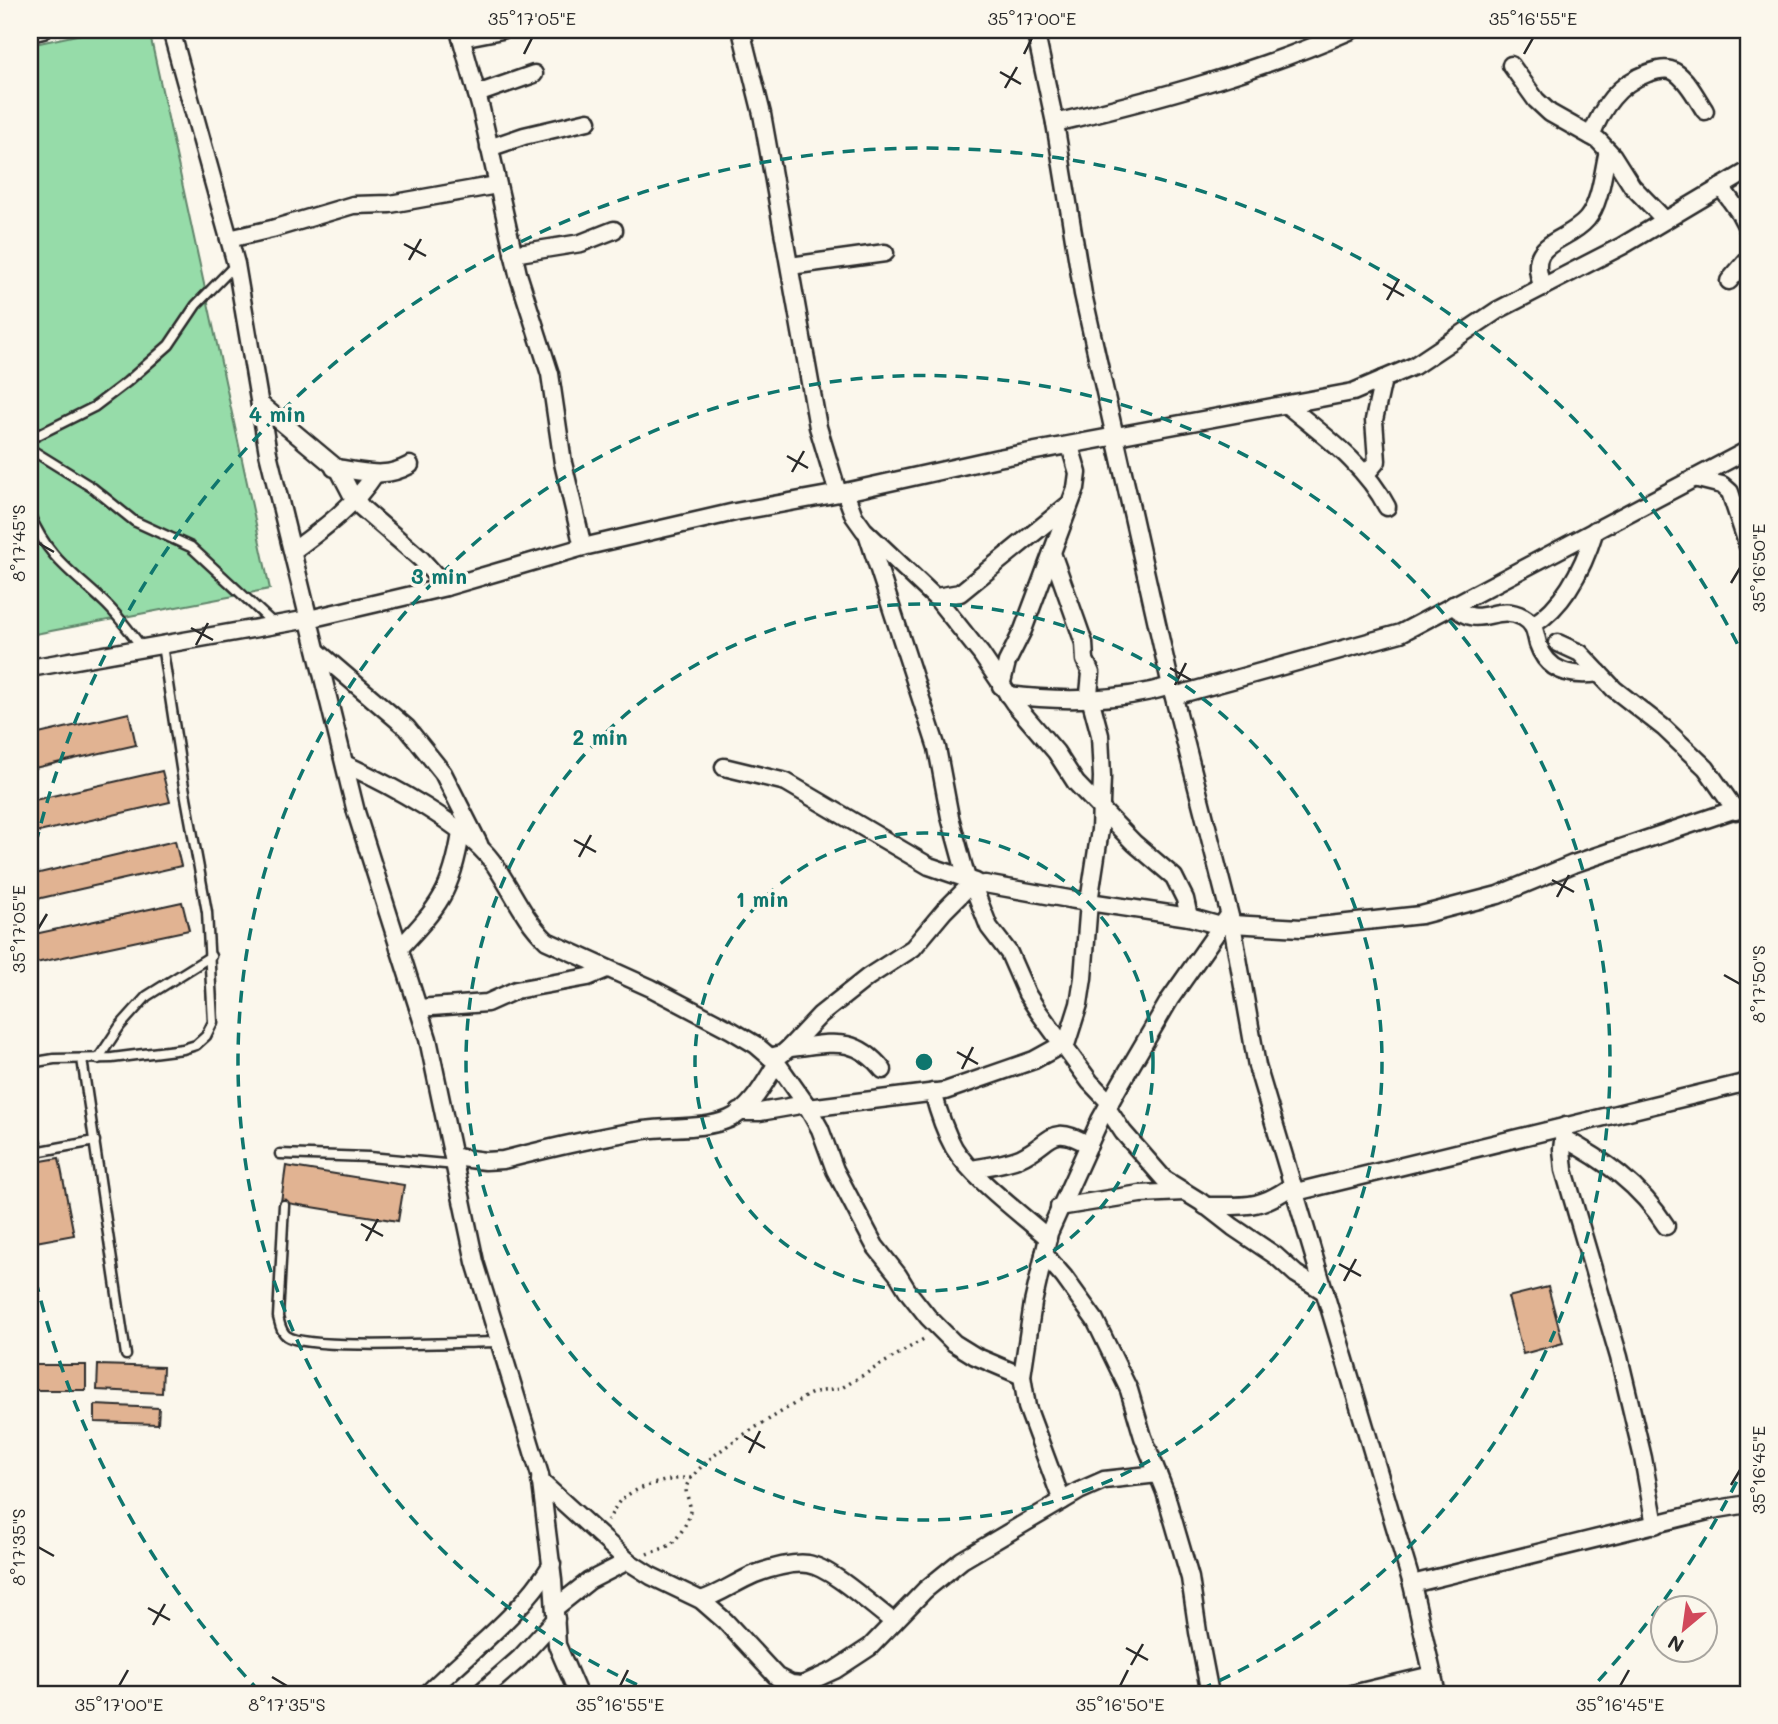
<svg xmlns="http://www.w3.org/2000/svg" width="1778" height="1724" viewBox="0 0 1778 1724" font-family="Mali,sans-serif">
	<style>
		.green { fill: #96dca9; stroke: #60846a; stroke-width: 2 }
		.building { fill: #e1b392; stroke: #2b2b2b; stroke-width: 2 }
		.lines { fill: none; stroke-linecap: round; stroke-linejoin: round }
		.lane-casing { stroke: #2b2b2b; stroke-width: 13 }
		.street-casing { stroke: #2b2b2b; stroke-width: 21 }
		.path { stroke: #2b2b2b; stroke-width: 3.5; stroke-dasharray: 2 5; stroke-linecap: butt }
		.lane { stroke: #fbf7ec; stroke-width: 8 }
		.street { stroke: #fbf7ec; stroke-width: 16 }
		.ticks { fill: none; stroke: #2b2b2b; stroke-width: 2.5 }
		.ring { fill: none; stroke: #0f766e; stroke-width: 3.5; stroke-dasharray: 12 9 }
		.centre { fill: #0f766e; stroke: #fbf7ec; stroke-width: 3.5 }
		.ring-label { font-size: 21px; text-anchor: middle; font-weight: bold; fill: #0f766e; stroke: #fbf7ec; stroke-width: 7; stroke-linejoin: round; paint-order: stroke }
		.neatline { fill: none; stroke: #2b2b2b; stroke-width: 2.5 }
		.ticks-label { font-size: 18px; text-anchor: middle; fill: #2b2b2b }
	</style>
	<rect width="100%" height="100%" fill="#fbf7ec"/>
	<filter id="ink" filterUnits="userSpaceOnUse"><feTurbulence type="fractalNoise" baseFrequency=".0143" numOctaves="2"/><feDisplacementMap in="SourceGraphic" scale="14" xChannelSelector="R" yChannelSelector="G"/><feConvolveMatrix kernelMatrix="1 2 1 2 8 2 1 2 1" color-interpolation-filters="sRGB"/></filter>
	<g filter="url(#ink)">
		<polygon class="green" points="100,30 149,30 270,589 30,635 30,45"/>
		<g class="building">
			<polygon points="129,713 136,745 30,769 30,736"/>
			<polygon points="162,771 170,802 30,834 30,801"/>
			<polygon points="175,841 181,866 37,899 31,875"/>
			<polygon points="182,902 189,930 31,964 30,935"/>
			<polygon points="59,1158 74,1235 30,1243 30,1163"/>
			<polygon points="286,1166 404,1185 398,1221 281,1202"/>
			<polygon points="1548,1287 1563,1343 1523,1354 1508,1297"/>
			<rect x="30" y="1365" width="56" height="25"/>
			<polygon points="98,1365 163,1367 162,1393 97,1390"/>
			<polygon points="95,1405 159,1408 158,1424 95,1422"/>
		</g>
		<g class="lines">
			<defs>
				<g id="lane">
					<polyline points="30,439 94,407 127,382 169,345 196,305 235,265"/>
					<polyline points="30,449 93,488 134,521 191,547 275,625"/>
					<path d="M 30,515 C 48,558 71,571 104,602 C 119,616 131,633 143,649"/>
					<polyline points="82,1059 126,1355"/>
					<polyline points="98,1059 120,1026 147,996 211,956"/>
					<polyline points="30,1063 54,1059 112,1058 183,1049 196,1045 206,1036 213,1022 207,912 183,781 162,645"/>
					<polyline points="30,1127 39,1151"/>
					<polyline points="30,1153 95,1141"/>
					<polyline points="280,1154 369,1157 456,1165"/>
					<path d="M 284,1205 L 278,1317 C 280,1324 281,1332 287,1336 C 307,1351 465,1342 499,1342"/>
				</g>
				<g id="street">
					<polyline points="171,30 236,264 268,453 356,812 428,1039 475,1262 540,1475 553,1580 557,1645 578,1694"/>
					<polyline points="459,30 481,109 518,274 550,374 563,463 583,547"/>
					<polyline points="741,30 762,114 818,427 838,493"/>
					<polyline points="1035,30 1055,123 1083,294 1171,686 1232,924 1257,1066 1412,1584 1437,1694"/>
					<polyline points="30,33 43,30"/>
					<polyline points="461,38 502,30"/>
					<polyline points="1511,65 1536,100 1550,113 1598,140 1613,156 1632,186 1665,220"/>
					<polyline points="477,94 534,74"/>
					<path d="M 1055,123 C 1156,99 1257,72 1352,30"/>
					<path d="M 1591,136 C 1602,107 1618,84 1648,73 C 1657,70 1667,67 1675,72 C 1688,80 1697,99 1705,111"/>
					<polyline points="489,148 524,136 588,121"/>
					<polyline points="1721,187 1739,212 1748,229"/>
					<polyline points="229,239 272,229 353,205 390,204 497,185"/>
					<polyline points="513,254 581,243 614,230"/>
					<polyline points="790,266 885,253"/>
					<polyline points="1729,281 1748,259"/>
					<path d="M 1543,287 C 1523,240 1566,244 1587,219 C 1601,202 1603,171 1608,151"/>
					<polyline points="260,404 339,470 352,495 362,508 421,559 446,587"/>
					<path d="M 1287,405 C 1323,435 1365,464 1387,507"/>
					<path d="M 334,468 C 365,471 382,480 410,465"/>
					<polyline points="1366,474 1377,461 1374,420 1383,379"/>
					<polyline points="1694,478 1722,485 1730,492 1748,546"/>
					<polyline points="845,492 854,516 864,530 938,600 981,654 1014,703 1056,752 1076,783 1134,843 1174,877 1185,899 1189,917"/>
					<polyline points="868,536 937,748 950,817 967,879"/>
					<path d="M 293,551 C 324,528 354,506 375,474"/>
					<polyline points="1052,553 1077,623 1084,643 1085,660 1091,673 1089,694 1100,735 1102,777 1100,830 1089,902 1083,978 1079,1004 1065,1048"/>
					<polyline points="936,597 960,593 1067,506"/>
					<path d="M 1453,605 C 1478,632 1495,602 1523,617 C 1535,624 1535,632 1538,644 C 1548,673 1572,677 1599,673"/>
					<path d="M 1533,625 C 1566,604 1584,566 1595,530"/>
					<polyline points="1558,643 1580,653 1614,689 1664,728 1706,768 1736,811"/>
					<polyline points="317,651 407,728 443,773 479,844"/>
					<polyline points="30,668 309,619 446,587 583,547 735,512 845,492 998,458 1353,392 1414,366 1498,310 1622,246 1748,171"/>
					<polyline points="1001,686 1007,662 1023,630 1076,488 1078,473 1070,446"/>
					<path d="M 1008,695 C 1061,702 1120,701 1171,686"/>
					<polyline points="1174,696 1401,633 1748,450"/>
					<path d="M 345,764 C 388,784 464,824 492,861 C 511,887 523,919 547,941 L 651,988 L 731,1030 L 756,1045 L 777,1063 L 806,1104 L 820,1129 L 835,1170 L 875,1246 L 898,1275 L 909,1293 L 928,1317 L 954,1343 L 975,1356 L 1022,1376"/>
					<polyline points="724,767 786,782 929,866 976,882"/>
					<polyline points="973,886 989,927 1009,953 1027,994 1038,1011 1090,1082 1110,1103"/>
					<polyline points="1232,924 1301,928 1421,915 1498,895 1573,864 1748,805"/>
					<path d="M 399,949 C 439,906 452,891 461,833"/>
					<polyline points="418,1008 487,1003 516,990 588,977 607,969"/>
					<path d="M 789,1048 C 830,1044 854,1034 883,1070"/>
					<polyline points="770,1057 782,1054 789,1048 820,1015 868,977 913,948 944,911 968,887 985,884 1069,899 1189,917 1221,926"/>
					<path d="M 933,1092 C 938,1111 944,1130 954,1148 C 973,1179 1020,1213 1048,1238"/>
					<polyline points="808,1108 945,1091 1034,1060 1063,1044"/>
					<polyline points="1107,1108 1123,1132 1164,1179 1201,1202 1233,1227 1276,1256 1296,1274 1325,1292"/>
					<polyline points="739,1112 760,1112 806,1104"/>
					<polyline points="1565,1126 1562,1149 1564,1170 1619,1357 1643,1458 1655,1525"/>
					<path d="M 1563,1138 C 1604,1160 1640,1185 1666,1226"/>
					<path d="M 454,1157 L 485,1161 L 503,1160 C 550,1148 597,1137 644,1130 C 672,1126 703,1130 729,1119 C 751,1110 765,1082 777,1063"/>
					<path d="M 972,1169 C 988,1166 1005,1164 1020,1158 C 1053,1143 1049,1122 1089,1145"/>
					<polyline points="1296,1192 1748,1082"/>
					<path d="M 1205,1206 C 1245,1206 1261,1209 1293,1185"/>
					<polyline points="1059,1207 1140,1194 1184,1192"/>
					<polyline points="1044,1254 1064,1277 1095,1320 1129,1390 1143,1437 1165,1492 1190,1578 1198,1632 1210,1694"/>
					<polyline points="540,1481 629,1562 651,1576 701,1600 725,1621 777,1677 791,1684 802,1685 835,1670 870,1647 925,1590 962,1560 1079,1491 1104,1480 1158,1474"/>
					<polyline points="1062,1501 1027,1407 1022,1376 1033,1303 1049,1233 1100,1120 1122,1081 1170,999 1229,915"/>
					<polyline points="1412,1584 1712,1510 1748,1504"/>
					<path d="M 701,1600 C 720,1594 736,1582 755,1574 C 769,1569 793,1562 808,1564 C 832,1568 873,1607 894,1622"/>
					<polyline points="555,1608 589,1581 628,1561"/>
					<path d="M 427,1694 C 470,1651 519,1617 552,1564"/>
					<polyline points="479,1694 520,1658 556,1619"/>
					<polyline points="1352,1694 1432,1675"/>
				</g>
			</defs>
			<use href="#lane" class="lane-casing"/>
			<use href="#street" class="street-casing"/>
			<g class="path">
				<path d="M 607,1521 C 612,1515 614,1508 619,1502 C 632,1487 673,1477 692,1478"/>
				<path d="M 647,1554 C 654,1551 665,1549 671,1544 C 679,1538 692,1516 690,1506 C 688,1496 683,1491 689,1481 C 713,1447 772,1420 806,1396 L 815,1392 L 840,1389 L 927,1337"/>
			</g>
			<use href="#lane" class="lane"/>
			<use href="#street" class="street"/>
		</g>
	</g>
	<path class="ticks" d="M 524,54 L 532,38M 1024,54 L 1032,38M 1524,54 L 1533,38M 1000,72 L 1021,84M 1005,88 L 1017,67M 404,244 L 426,256M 409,260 L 421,239M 1383,284 L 1404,296M 1387,300 L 1399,279M 787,456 L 808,468M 792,472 L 804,451M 38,543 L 54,552M 1731,583 L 1740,568M 191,628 L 213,640M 196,645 L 208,623M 1170,668 L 1191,680M 1175,685 L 1186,663M 574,840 L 596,852M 579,857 L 591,835M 1552,880 L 1574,892M 1557,897 L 1569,875M 38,929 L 47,914M 1724,975 L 1740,984M 957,1052 L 978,1064M 962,1069 L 973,1047M 361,1224 L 383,1236M 366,1241 L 378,1219M 1339,1264 L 1361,1276M 1344,1281 L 1356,1259M 744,1436 L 765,1448M 749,1453 L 760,1431M 1731,1485 L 1740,1470M 38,1547 L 54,1556M 148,1608 L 170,1620M 153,1625 L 165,1604M 1126,1648 L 1148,1660M 1131,1665 L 1143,1644M 272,1677 L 287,1686M 119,1686 L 128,1670M 620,1686 L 628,1670M 1120,1686 L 1128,1670M 1620,1686 L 1629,1670"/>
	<g class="ring">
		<circle cx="924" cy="1062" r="229"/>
		<circle cx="924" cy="1062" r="458"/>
		<path d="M656 1693A686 686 0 1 1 1192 1693"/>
		<path d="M1746 1463A915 915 0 0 1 1588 1692M260 1692A915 915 0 0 1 31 1260M31 864A915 915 0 0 1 1746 661"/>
	</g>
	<circle cx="924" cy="1062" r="10" class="centre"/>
	<g class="ring-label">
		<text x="277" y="422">4 min</text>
		<text x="439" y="584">3 min</text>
		<text x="600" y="745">2 min</text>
		<text x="762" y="907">1 min</text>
	</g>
	<rect width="1778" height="1724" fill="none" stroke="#fbf7ec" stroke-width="77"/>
	<g transform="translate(1684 1629) rotate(209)"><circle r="33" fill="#fbf7ec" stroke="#a8a59f" stroke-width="2"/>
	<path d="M0-5L12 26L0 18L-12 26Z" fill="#d1495b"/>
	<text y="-10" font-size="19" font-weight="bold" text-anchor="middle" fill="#2b2b2b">N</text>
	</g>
	<rect x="38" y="38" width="1702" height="1648" class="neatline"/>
	<g class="ticks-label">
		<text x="532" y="25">35°17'05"E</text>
		<text x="1032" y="25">35°17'00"E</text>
		<text x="1533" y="25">35°16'55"E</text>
		<text transform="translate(19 543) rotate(-90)" y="6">8°17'45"S</text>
		<text transform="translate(1759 568) rotate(-90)" y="6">35°16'50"E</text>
		<text transform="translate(19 929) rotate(-90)" y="6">35°17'05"E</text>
		<text transform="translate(1759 984) rotate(-90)" y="6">8°17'50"S</text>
		<text transform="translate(1759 1470) rotate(-90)" y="6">35°16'45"E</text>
		<text transform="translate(19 1547) rotate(-90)" y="6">8°17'35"S</text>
		<text x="119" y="1711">35°17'00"E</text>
		<text x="287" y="1711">8°17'35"S</text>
		<text x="620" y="1711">35°16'55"E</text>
		<text x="1120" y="1711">35°16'50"E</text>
		<text x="1620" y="1711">35°16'45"E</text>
	</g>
</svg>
